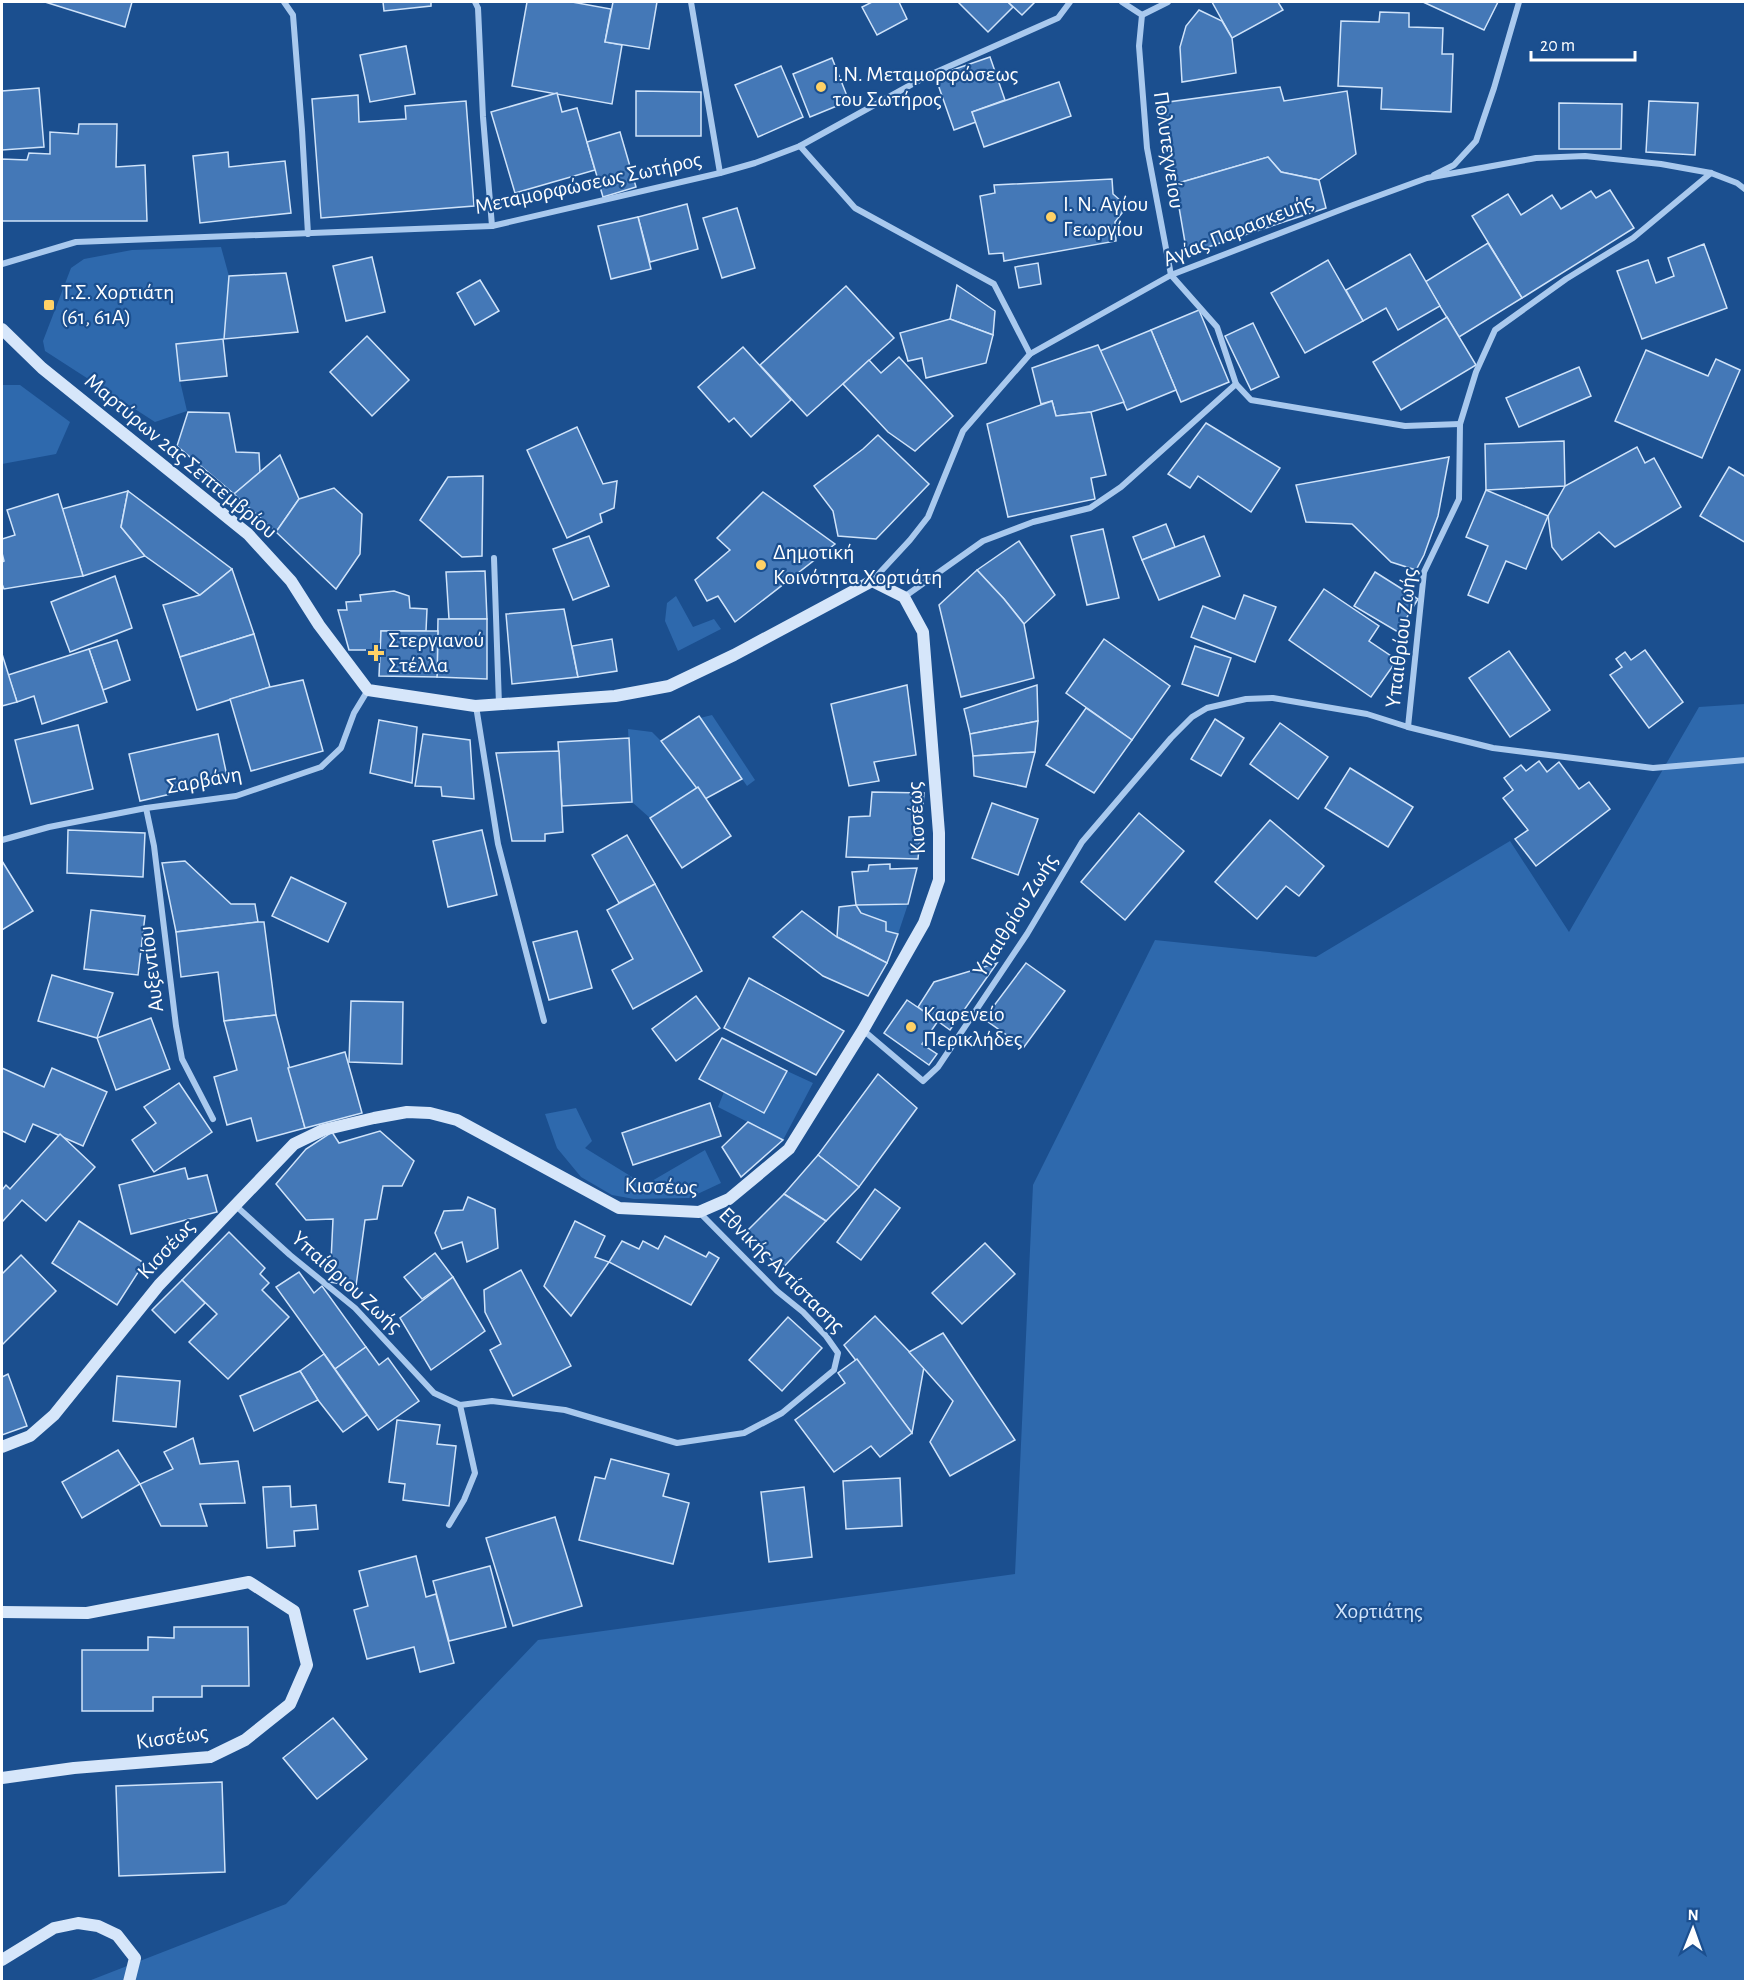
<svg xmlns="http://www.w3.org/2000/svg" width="1747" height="1983" viewBox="0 0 1747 1983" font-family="'Alegreya Sans',sans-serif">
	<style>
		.green { fill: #2e69ad }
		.building { fill: #4478b7; stroke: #cfe3fa; stroke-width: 1.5 }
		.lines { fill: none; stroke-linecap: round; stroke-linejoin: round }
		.street { stroke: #a9c9ee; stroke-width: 6 }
		.secondary { stroke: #d6e6fa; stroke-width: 12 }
		.poi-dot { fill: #ffd166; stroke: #1b4f8f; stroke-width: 2 }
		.labels { text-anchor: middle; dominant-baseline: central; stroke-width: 4.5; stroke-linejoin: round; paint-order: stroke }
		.poi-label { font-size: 22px; fill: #fff; stroke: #1b4f8f; text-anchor: start }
		.street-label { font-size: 22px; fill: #fff; stroke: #1b4f8f }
		.park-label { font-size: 22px; fill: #cfe3fa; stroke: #1b4f8f }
	</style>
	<rect width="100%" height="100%" fill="#1b4f8f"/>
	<g class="green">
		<polygon points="221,247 229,276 224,339 177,346 180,381 187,411 155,422 45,351 43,341 71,268 84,259 132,250"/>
		<polygon points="2,385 20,385 70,422 56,454 2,464"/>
		<polygon points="676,596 693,627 714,619 721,629 678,651 665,621 667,603"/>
		<polygon points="1745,704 1745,1981 86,1982 286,1904 538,1640 1015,1574 1033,1185 1155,940 1316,957 1510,841 1569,932 1699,707"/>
		<polygon points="712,715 755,780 747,786 700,718"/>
		<polygon points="628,729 652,732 661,741 698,787 650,818 632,802"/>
		<polygon points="908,904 898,934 886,931 886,922 861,913 856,905"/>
		<polygon points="787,1071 813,1083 783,1140 718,1107 724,1092 764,1113"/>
		<polygon points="576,1108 592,1141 585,1148 645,1185 705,1150 721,1183 689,1198 634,1199 612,1195 581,1177 557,1148 545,1114"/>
	</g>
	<g class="building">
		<polygon points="45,2 132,2 125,27"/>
		<polygon points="383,2 431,2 431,6 384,11"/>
		<polygon points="527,2 572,2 611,9 605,42 622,45 612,104 512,86"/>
		<polygon points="613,2 657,2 649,49 605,42"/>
		<polygon points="872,2 899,2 907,19 877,35 862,7"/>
		<polygon points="958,2 1008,2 1013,7 988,32"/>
		<polygon points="1008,2 1035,2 1022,15"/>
		<polygon points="1212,2 1278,2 1283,10 1232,38"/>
		<polygon points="1423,2 1498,2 1484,30"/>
		<polygon points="1199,10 1222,21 1232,38 1236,73 1182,82 1180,47 1186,26"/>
		<polygon points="1380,12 1409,13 1409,27 1443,28 1442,54 1453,54 1451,112 1381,109 1382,88 1338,86 1341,21 1379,22"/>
		<polygon points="406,46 415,94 370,102 360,55"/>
		<polygon points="990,57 1005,100 972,112 976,122 954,130 935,76"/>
		<polygon points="832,58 849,101 810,117 793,74"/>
		<polygon points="781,66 803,117 758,137 735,85"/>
		<polygon points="1059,82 1071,116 984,147 972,112"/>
		<polygon points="1280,87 1284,101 1347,91 1356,154 1319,180 1281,172 1268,157 1175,184 1161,103"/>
		<polygon points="39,88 44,147 2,150 2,91"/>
		<polygon points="636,91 701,92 701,136 636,136"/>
		<polygon points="557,93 562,112 577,108 595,170 515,193 491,112"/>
		<polygon points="358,95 359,122 406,119 405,106 466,101 474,206 321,218 312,99"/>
		<polygon points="1649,101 1698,103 1695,155 1646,152"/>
		<polygon points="1559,103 1622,104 1621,149 1559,149"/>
		<polygon points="79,124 117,124 116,167 145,165 147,221 2,221 2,159 27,160 29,153 50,154 50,132 78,134"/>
		<polygon points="620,132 636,187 603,197 587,142"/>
		<polygon points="228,152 229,167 285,161 291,213 200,223 193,156"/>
		<polygon points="1268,157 1281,172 1319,180 1326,208 1187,254 1175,184"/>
		<polygon points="1112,179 1113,194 1121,201 1122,213 1115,222 1116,241 1004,261 1003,253 989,254 980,196 995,193 994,185"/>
		<polygon points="1610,190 1634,228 1522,298 1472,216 1508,194 1521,215 1552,195 1561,209 1591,191 1596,198"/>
		<polygon points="687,204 698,249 650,262 638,217"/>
		<polygon points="737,208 755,268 722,278 703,218"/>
		<polygon points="638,217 651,269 611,279 598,226"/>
		<polygon points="1488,243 1522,298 1459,337 1425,282"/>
		<polygon points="1704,244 1727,308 1642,339 1617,271 1648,260 1656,283 1674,276 1668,258"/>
		<polygon points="1410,254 1440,306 1398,330 1386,308 1363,321 1346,290"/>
		<polygon points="372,257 385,312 346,321 333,266"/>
		<polygon points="1328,260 1363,321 1305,353 1271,293"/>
		<polygon points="1038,263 1041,284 1019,288 1015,267"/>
		<polygon points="286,273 298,332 224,339 229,276"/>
		<polygon points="480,280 499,311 475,325 457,293"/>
		<polygon points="957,285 995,311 993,335 950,319"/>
		<polygon points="846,286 894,338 807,416 760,365"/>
		<polygon points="1199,310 1229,382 1181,402 1151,330"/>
		<polygon points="1447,317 1476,365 1401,410 1373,362"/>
		<polygon points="950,319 993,335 986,363 926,378 922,358 908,361 900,333"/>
		<polygon points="1253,323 1279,377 1251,390 1225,336"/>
		<polygon points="1151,330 1176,390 1127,410 1100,351"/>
		<polygon points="367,336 409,380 372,416 330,372"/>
		<polygon points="223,339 227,376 180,381 176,344"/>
		<polygon points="1098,345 1124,402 1091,412 1056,416 1052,401 1041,404 1032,368"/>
		<polygon points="743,347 791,400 751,437 734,418 729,422 698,387"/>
		<polygon points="1646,350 1708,376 1716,359 1740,370 1702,458 1615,421"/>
		<polygon points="899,357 953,416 915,451 888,432 843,384 869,360 881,373"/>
		<polygon points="1579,367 1591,396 1519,427 1506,398"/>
		<polygon points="1052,401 1056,416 1091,412 1106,475 1091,478 1095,499 1008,517 987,424"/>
		<polygon points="188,412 229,413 236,452 259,453 260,473 234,494 177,446"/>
		<polygon points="1206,423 1280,468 1251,512 1198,476 1190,488 1168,474"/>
		<polygon points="577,427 603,484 617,481 614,508 600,514 602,522 567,538 527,450"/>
		<polygon points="878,435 929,484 876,539 838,536 833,511 814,486 863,449"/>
		<polygon points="1564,441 1565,486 1486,490 1485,444"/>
		<polygon points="1637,447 1645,463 1654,458 1681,507 1615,547 1599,532 1562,560 1552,547 1548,516 1565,486"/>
		<polygon points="280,455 299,499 276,532 234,494"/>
		<polygon points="1449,457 1438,516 1424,555 1416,570 1391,562 1352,524 1306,522 1296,485"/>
		<polygon points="1729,467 1746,477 1746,543 1700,516"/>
		<polygon points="483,476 482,556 462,557 420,520 448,477"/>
		<polygon points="334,488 362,514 360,554 336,589 276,532 299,499"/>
		<polygon points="1486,490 1548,516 1526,569 1506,561 1488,603 1468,595 1488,546 1466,537"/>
		<polygon points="128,491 121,527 145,556 83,576 62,509"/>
		<polygon points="128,491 232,569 200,595 145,556 121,527"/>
		<polygon points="763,492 835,544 735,622 718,596 707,601 695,580 730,550 717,538"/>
		<polygon points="58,494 83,576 4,589 2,584 2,562 4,561 2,553 2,539 15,535 7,510"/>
		<polygon points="1166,524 1175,547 1142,560 1133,537"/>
		<polygon points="1103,529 1119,598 1087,605 1071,536"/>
		<polygon points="589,536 609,586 573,600 553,549"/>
		<polygon points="1204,536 1220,576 1159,600 1142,560"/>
		<polygon points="1019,541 1055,595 1024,624 1004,599 977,570"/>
		<polygon points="232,569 254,634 180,657 163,605 200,595"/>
		<polygon points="977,570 1004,599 1024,624 1034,678 961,697 939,605"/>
		<polygon points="485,571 487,619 449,619 446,572"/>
		<polygon points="1375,572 1418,599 1398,632 1354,606"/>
		<polygon points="115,576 132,628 70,652 51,602"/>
		<polygon points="1324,589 1379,626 1369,641 1397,660 1371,697 1289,640"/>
		<polygon points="394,591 409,596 410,608 427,609 426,631 381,631 381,650 349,650 338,610 347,610 346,602 361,601 360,595"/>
		<polygon points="1244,595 1276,607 1255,662 1191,637 1203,606 1235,619"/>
		<polygon points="564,609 578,677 512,684 506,614"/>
		<polygon points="438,619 487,619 487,679 437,677"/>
		<polygon points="381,631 438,631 437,677 379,676"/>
		<polygon points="254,634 270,687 197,710 180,657"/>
		<polygon points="612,639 617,671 578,677 572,646"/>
		<polygon points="1104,639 1170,686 1132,740 1066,693"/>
		<polygon points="117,640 130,680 103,690 89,649"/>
		<polygon points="1195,646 1231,658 1218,696 1182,684"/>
		<polygon points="89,649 107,702 42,724 34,696 17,702 8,675"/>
		<polygon points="1645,650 1683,702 1649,728 1610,675 1622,667 1616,659 1625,652 1631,660"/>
		<polygon points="1509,651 1550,710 1510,737 1469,678"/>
		<polygon points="2,654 17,702 2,706"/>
		<polygon points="303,680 323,751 251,771 230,699 270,687"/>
		<polygon points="907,685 916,755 874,762 879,781 849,786 831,704"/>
		<polygon points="1037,685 1038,721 970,734 964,709"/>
		<polygon points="1086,708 1132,740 1094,793 1046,765"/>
		<polygon points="699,716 742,779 705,799 661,741"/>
		<polygon points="1215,719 1244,738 1221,776 1191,759"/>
		<polygon points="379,720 417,727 412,783 370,773"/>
		<polygon points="1038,721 1035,752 973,756 970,734"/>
		<polygon points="1280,723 1328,757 1298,799 1250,764"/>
		<polygon points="78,725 93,789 31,804 15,740"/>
		<polygon points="218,734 228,781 140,801 129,754"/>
		<polygon points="423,734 470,740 474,799 442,796 441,787 415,786"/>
		<polygon points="629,738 632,802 562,806 558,742"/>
		<polygon points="559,751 563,832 545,834 545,841 512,841 496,753"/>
		<polygon points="1035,752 1026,787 974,776 973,756"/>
		<polygon points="1539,761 1547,772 1559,762 1579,789 1589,782 1610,809 1536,866 1515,839 1528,830 1503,798 1513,790 1504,778 1521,765 1526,771"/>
		<polygon points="1350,768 1413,807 1388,847 1325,808"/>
		<polygon points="698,787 731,836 682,868 650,818"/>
		<polygon points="872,792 924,793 918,859 846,857 849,817 870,816"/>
		<polygon points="992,803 1038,819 1018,875 972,858"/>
		<polygon points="1139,813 1184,851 1125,920 1081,882"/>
		<polygon points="1270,820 1324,866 1299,896 1286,886 1257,919 1215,882"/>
		<polygon points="68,830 145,833 143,877 67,873"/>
		<polygon points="482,830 497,895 448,907 433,841"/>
		<polygon points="627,835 655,884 619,903 592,855"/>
		<polygon points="2,861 33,911 2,930"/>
		<polygon points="185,861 231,904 255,904 258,922 176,932 162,863"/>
		<polygon points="890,864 890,869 917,868 908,904 856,905 852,872 868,871 869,865"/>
		<polygon points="291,877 346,903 328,942 272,916"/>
		<polygon points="655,884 702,971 633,1009 612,970 633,959 607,910"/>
		<polygon points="856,905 861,913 886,922 886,931 898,934 887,963 837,937 839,907"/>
		<polygon points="91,910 145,916 138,975 84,969"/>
		<polygon points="802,911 837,937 887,963 868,996 823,976 773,937"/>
		<polygon points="258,922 264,922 276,1015 224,1021 218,972 181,977 176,932"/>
		<polygon points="577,931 592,988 549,1000 533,942"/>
		<polygon points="997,963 950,1030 918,1007 934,982"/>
		<polygon points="1026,963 1065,991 1024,1047 984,1019"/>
		<polygon points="52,975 113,993 97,1038 38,1021"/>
		<polygon points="749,978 844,1031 816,1075 724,1028"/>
		<polygon points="696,996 720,1028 676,1061 652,1029"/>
		<polygon points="907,1000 938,1021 922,1044 937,1054 929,1065 884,1033"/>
		<polygon points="351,1001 403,1002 402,1064 349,1062"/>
		<polygon points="276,1015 305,1128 257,1141 251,1118 227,1125 214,1077 237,1070 224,1021"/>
		<polygon points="151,1018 170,1069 116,1090 97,1038"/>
		<polygon points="722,1038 787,1071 764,1113 699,1079"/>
		<polygon points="345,1052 362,1113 305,1128 288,1068"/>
		<polygon points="2,1068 44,1087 52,1068 107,1092 83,1146 33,1124 25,1142 2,1131"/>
		<polygon points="878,1074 917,1108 859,1187 818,1155"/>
		<polygon points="179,1083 212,1132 154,1172 132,1140 156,1123 144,1107"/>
		<polygon points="710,1103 721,1136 633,1165 622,1133"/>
		<polygon points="748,1122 783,1140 741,1177 722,1147"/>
		<polygon points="380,1131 414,1161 402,1186 383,1186 377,1219 365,1220 356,1286 330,1282 333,1219 306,1220 276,1184 306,1149 332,1132 339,1143"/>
		<polygon points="60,1134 95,1167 46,1221 22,1200 2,1222 2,1190 6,1185 10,1189"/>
		<polygon points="818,1155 859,1187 826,1221 784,1194"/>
		<polygon points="185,1168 188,1179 207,1175 217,1212 131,1234 119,1185"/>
		<polygon points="875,1189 900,1208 861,1260 837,1242"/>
		<polygon points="784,1194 826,1221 781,1270 746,1232"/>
		<polygon points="468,1197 495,1209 498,1248 467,1262 462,1242 442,1249 435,1233 444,1211 463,1210"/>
		<polygon points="79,1221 144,1263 117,1305 52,1263"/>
		<polygon points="575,1221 605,1236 595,1257 609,1262 571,1316 544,1286"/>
		<polygon points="229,1232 265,1268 260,1274 269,1283 262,1290 289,1317 228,1379 189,1342 217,1314 182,1280"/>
		<polygon points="665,1236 706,1257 709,1252 719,1258 691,1305 609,1262 622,1241 639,1249 643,1241 658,1249"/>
		<polygon points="985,1243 1015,1274 962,1324 932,1293"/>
		<polygon points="435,1253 453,1277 422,1299 404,1277"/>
		<polygon points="21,1255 56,1291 2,1345 2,1274"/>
		<polygon points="521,1270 571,1366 513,1396 490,1350 501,1344 485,1312 484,1290"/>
		<polygon points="299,1272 314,1293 322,1286 366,1347 335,1369 276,1287"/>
		<polygon points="453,1277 485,1331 431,1370 400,1318"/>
		<polygon points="182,1280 205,1303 175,1333 152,1310"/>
		<polygon points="875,1316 924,1367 912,1433 844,1345"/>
		<polygon points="788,1317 822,1348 782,1391 749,1360"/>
		<polygon points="943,1333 1015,1440 950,1476 930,1442 953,1401 909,1352"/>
		<polygon points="366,1347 379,1365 388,1358 419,1401 378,1430 335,1369"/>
		<polygon points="324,1354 367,1415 343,1432 318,1400 300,1371"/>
		<polygon points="857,1359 912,1433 880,1457 871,1446 834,1472 795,1420 845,1383 838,1373"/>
		<polygon points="300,1371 318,1400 254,1431 240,1396"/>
		<polygon points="8,1374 27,1426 2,1435 2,1377"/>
		<polygon points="117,1376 180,1381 176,1427 113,1421"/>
		<polygon points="397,1420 440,1425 437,1444 456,1446 449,1506 403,1500 405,1484 389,1482"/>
		<polygon points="193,1438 200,1464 238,1461 245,1503 200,1504 207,1526 161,1526 140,1484 173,1469 164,1452"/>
		<polygon points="118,1450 140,1484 82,1518 62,1482"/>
		<polygon points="611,1459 669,1474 663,1496 689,1503 673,1564 579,1540 595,1477 605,1479"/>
		<polygon points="900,1478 902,1526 846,1529 843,1481"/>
		<polygon points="290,1486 291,1507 316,1505 318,1529 294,1531 295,1546 267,1548 263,1487"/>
		<polygon points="804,1487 812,1557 769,1562 761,1492"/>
		<polygon points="555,1517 582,1606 513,1626 486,1538"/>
		<polygon points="416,1556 426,1597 436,1594 454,1663 420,1672 414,1647 367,1659 354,1610 368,1606 359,1571"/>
		<polygon points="490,1566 506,1627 449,1641 433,1581"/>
		<polygon points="174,1627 248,1627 249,1686 202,1686 202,1697 153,1697 153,1711 82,1711 82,1650 148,1650 148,1637 174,1638"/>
		<polygon points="333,1718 367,1759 317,1799 283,1758"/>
		<polygon points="222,1782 225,1872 119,1876 116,1786"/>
	</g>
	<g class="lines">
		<g class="street">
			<polyline points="284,2 293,15 302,130 308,234"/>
			<polyline points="475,2 478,8 483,117 492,226"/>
			<polyline points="691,2 720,173"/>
			<polyline points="1122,2 1142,15 1139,46 1147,148 1171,275 1217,327 1236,384 1251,400 1405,426 1460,424"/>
			<polyline points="1142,15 1168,2"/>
			<polyline points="800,146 855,208 994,284 1030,354"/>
			<polyline points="1434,175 1454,165 1476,141 1494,88 1519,2"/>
			<polyline points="2,264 76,242 492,226 720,173 755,163 800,146 925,77 1058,18 1070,2"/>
			<polyline points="494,558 499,705"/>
			<polyline points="872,581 910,540 928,517 963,431 1030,354 1171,275 1353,205 1427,178 1536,158 1585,156 1661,164 1711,173 1737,183 1746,190"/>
			<polyline points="904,597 983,541 1033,522 1090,508 1121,487 1236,384"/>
			<polyline points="476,706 498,844 544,1021"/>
			<polyline points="1408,727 1493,748 1653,768 1746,760"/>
			<polyline points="146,808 154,846 176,1026 182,1059 213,1119"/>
			<polyline points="2,840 49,827 146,808 236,796 321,767 341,748 354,713 368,690"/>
			<polyline points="863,1030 923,1081 938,1067 1027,934 1082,842 1171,738 1192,717 1207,708 1246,699 1273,698 1367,714 1408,727 1424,572 1459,499 1460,424 1476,372 1495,330 1566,279 1633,238 1711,173"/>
			<polyline points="236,1206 290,1255 355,1308 434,1393 460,1405 492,1401 565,1410 677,1443 744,1433 782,1413 834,1370 838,1353 826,1336 803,1312 777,1291 700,1213"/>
			<polyline points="449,1525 464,1500 475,1473 460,1405"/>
		</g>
		<g class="secondary">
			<polyline points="2,329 42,368 248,534 291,581 319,625 368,690 475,706 615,696 669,686 734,655 872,581 904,597 923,632 939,833 939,880 924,923 863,1030 789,1149 729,1199 699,1212 619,1208 457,1120 430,1113 407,1112 374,1118 323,1130 294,1144 159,1285 54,1415 30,1436 2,1447"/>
			<polyline points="2,1612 87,1613 249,1582 294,1611 307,1665 290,1704 245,1740 210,1757 74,1768 2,1778"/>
			<polyline points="2,1960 54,1928 78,1923 98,1926 117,1935 135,1958 129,1982"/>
		</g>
	</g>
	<g class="poi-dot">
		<circle cx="821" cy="87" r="6"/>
		<circle cx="1051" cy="217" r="6"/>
		<rect x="43" y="299" width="12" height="12" rx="3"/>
		<circle cx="761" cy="565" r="6"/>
		<path d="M373 644h6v6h6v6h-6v6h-6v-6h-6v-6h6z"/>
		<circle cx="911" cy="1027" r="6"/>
	</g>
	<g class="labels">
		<g class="poi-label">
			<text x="833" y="74">I.N. Μεταμορφώσεως<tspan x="833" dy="25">του Σωτήρος</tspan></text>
			<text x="1063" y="204">Ι. Ν. Αγίου<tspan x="1063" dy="25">Γεωργίου</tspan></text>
			<text x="61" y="292">Τ.Σ. Χορτιάτη<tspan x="61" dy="25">(61, 61Α)</tspan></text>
			<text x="773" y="552">Δημοτική<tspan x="773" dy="25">Κοινότητα Χορτιάτη</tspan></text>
			<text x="388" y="640">Στεργιανού<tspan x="388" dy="25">Στέλλα</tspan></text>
			<text x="923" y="1014">Καφενείο<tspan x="923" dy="25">Περικλήδες</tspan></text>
		</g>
		<g class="street-label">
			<text transform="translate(1169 150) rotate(82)">Πολυτεχνείου</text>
			<text transform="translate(588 183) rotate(-12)">Μεταμορφώσεως Σωτήρος</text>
			<text transform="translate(1238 230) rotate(-22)">Αγίας Παρασκευής</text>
			<text transform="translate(181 456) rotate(40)">Μαρτύρων 2ας Σεπτεμβρίου</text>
			<text transform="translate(1401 638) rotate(-83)">Υπαιθρίου Ζωής</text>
			<text transform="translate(204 780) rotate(-10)">Σαρβάνη</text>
			<text transform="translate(916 818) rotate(-93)">Κισσέως</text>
			<text transform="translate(1015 915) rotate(-58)">Υπαιθρίου Ζωής</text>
			<text transform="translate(151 969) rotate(-97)">Αυξεντίου</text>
			<text transform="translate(661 1186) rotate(2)">Κισσέως</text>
			<text transform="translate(166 1249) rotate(-47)">Κισσέως</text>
			<text transform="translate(782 1270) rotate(45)">Εθνικής Αντίστασης</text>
			<text transform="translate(347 1282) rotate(42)">Υπαίθριου Ζωής</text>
			<text transform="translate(172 1737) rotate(-8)">Κισσέως</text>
		</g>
		<g class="park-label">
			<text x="1379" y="1611">Χορτιάτης</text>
		</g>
	</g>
	<rect width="1747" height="1983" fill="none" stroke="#ffffff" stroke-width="6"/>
	<g transform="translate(1693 1929) rotate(1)" stroke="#1b4f8f" stroke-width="4.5" paint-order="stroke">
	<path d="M0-4.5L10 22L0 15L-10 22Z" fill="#ffffff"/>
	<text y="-9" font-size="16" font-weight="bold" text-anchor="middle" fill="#ffffff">N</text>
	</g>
	<path d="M1531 51v9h104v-9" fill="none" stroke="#ffffff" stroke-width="3"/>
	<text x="1540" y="51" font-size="18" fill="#ffffff" stroke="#1b4f8f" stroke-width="4.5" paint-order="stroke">20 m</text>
</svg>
